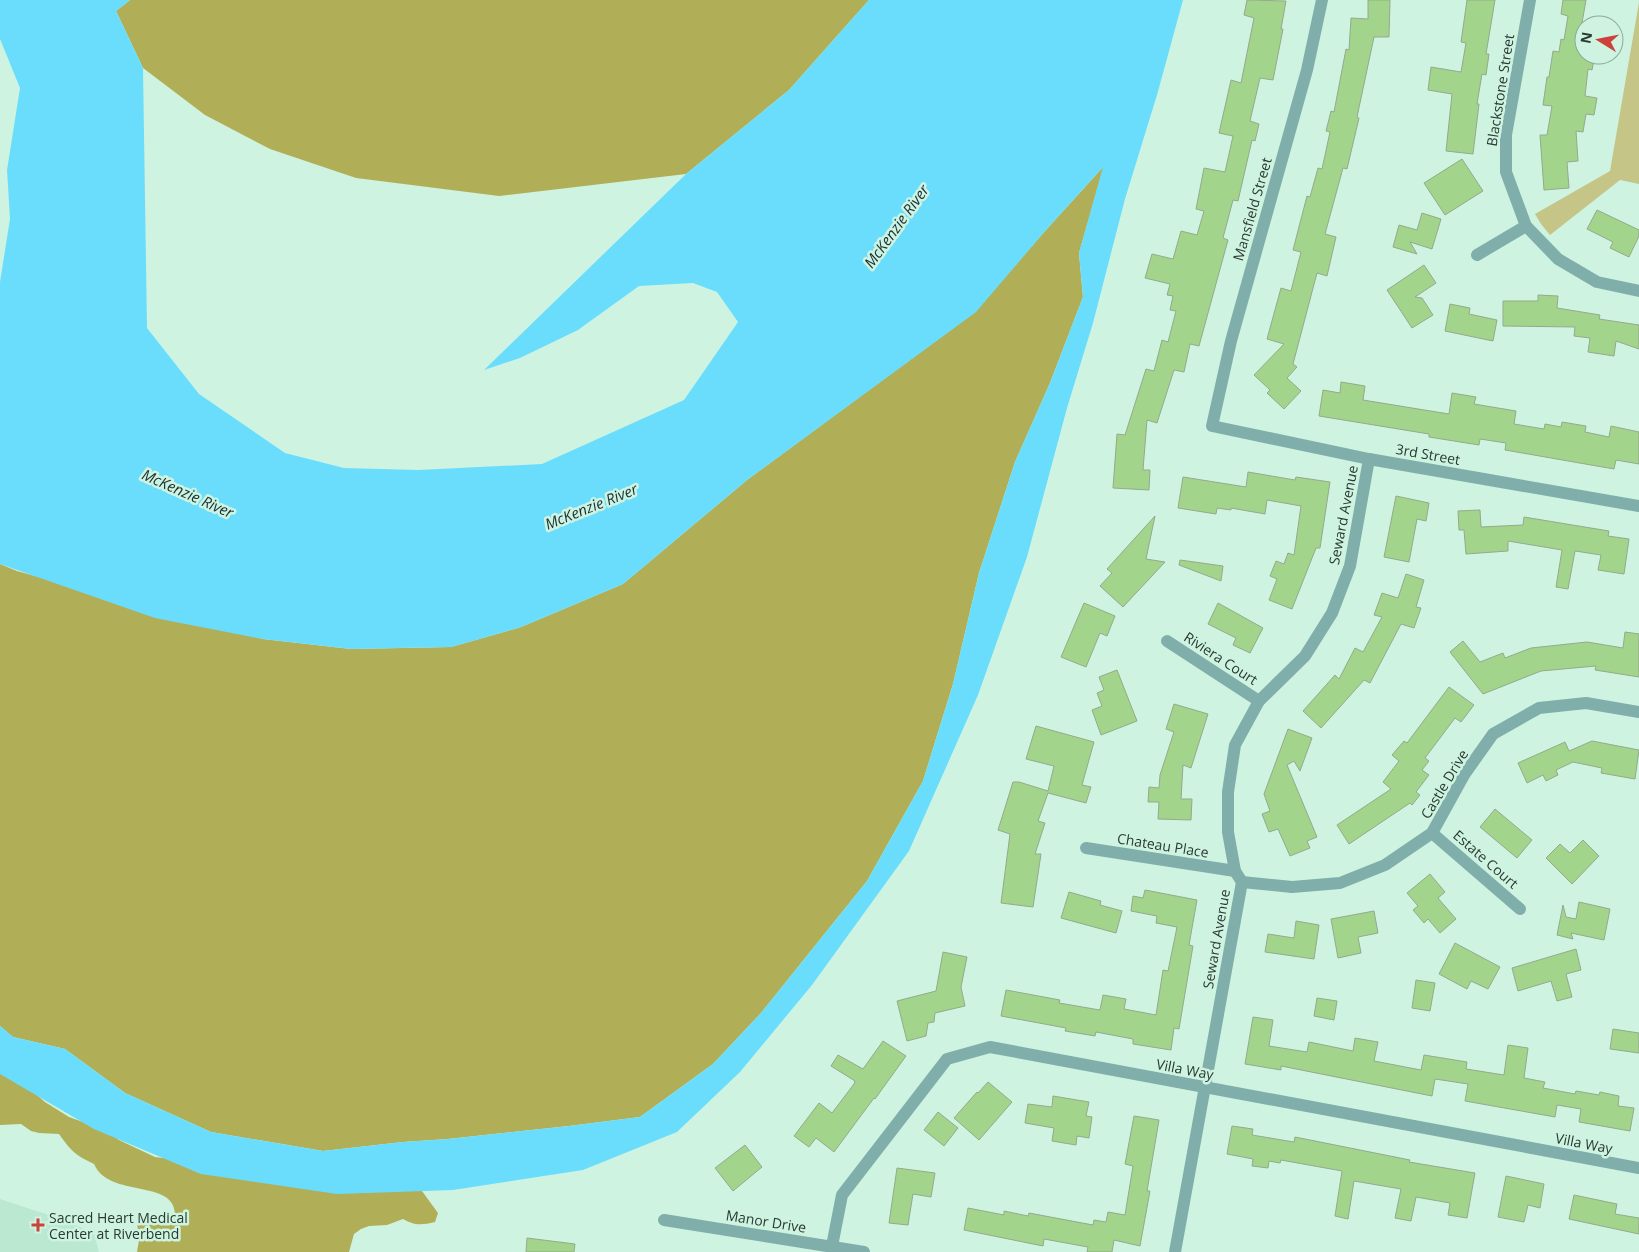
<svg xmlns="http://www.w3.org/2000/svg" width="1639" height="1252" viewBox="0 0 1639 1252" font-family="'Open Sans',sans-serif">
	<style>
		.built { fill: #bbe8d1 }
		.green { fill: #c4c587 }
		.forest { fill: #b0af57 }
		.water { fill: #6bddfc }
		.building { fill: #a2d48b; stroke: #95a98d }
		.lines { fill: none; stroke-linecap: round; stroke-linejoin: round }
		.minor { stroke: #80afab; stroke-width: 12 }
		.poi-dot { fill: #ce403a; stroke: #cef4e1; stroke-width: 2 }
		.labels { text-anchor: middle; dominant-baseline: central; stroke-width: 5; stroke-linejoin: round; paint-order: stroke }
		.street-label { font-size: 14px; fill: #2a3931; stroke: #cef4e1 }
		.poi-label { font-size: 14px; fill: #2a3931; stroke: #cef4e1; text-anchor: start }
		.water-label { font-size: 15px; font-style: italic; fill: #1a2f35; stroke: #cef4e1 }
	</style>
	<rect width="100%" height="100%" fill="#cef4e1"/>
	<polygon class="built" points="0,1199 58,1218 94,1233 99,1252 0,1252"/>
	<polygon class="green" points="1639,2 1639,184 1620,180 1550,235 1541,224 1535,214 1610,171"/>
	<g class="forest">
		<polygon points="130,0 869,0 789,90 686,174 499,196 356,178 270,149 205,115 143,68 116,11"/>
		<polygon points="1104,166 1079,253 1083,297 1050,383 1015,462 979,573 953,684 923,781 867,881 761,1013 713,1064 640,1117 569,1126 448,1139 403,1142 323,1151 211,1132 125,1093 65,1049 13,1037 0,1026 0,564 17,571 263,639 351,649 451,647 521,627 623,584 747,480 975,312 1045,231"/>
		<path d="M 0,1071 L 24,1084 L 45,1102 L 69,1117 L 105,1130 L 119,1140 L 155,1157 L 422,1191 L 438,1213 L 435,1222 C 422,1225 415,1226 403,1219 L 387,1225 L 369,1226 L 361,1229 L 354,1234 L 349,1252 L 137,1252 L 139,1240 L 137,1222 L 142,1215 L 151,1214 C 161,1221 166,1221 175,1215 C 175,1178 109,1199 94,1164 C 75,1155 71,1151 59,1134 L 39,1133 L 31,1131 L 21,1124 L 0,1125 Z"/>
	</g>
	<polygon class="water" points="0,0 130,0 116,11 143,68 147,328 199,394 285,453 344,468 418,470 542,464 684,400 738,322 717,292 693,283 639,286 578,330 520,358 484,370 686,174 789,90 869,0 1183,0 1157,95 1125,199 1093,323 1067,408 1027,557 978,695 909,851 812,985 740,1072 677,1132 583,1170 453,1190 337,1194 201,1174 94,1129 0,1074 0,1026 13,1037 65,1049 125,1093 211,1132 323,1151 403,1142 448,1139 569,1126 640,1117 713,1064 761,1013 867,881 923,781 953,684 979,573 1015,462 1050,383 1083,297 1079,253 1103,167 1045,231 976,312 747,480 623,584 521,627 451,647 351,649 263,639 155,618 0,564 0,282 10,219 7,170 20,88 0,39"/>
	<g class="building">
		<polygon points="1247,0 1286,1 1281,29 1283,29 1273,80 1260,78 1250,121 1259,124 1255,141 1252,140 1238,201 1233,200 1223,238 1228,240 1199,346 1190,344 1184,372 1174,370 1157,423 1147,420 1143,470 1150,470 1149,490 1113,488 1117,434 1125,435 1146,369 1154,371 1162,340 1168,342 1176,311 1170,310 1173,296 1167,295 1170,284 1145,278 1152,254 1173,259 1181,231 1197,235 1204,211 1196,209 1204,168 1225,172 1233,136 1219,133 1231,80 1241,83 1254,18 1244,15"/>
		<polygon points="1368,0 1390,0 1389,37 1374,37 1357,117 1359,118 1347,169 1343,168 1325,234 1336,237 1327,276 1317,273 1293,364 1297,367 1287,378 1301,391 1284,409 1267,393 1270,390 1254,375 1284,344 1267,339 1281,288 1291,291 1301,252 1293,250 1307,196 1310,197 1318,168 1322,169 1330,132 1326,131 1331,111 1334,112 1346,49 1349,50 1351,18 1368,19"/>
		<polygon points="1467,0 1495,0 1486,54 1489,54 1486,75 1482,74 1477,104 1479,104 1473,154 1446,151 1452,94 1428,90 1431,67 1461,72 1466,43 1461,42"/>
		<polygon points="1563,0 1586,0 1582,23 1584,23 1584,55 1595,55 1592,70 1588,69 1585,96 1597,98 1594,115 1586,114 1583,132 1576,131 1578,161 1567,162 1569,188 1544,190 1540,135 1547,135 1552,106 1543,105 1547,77 1549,77 1553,51 1559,52 1561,39 1564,40 1568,16 1561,14"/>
		<polygon points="1462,159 1483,191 1445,215 1424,183"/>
		<polygon points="1597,210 1639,230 1639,236 1629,257 1610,248 1613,242 1587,229"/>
		<polygon points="1422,213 1441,219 1432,249 1410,242 1417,254 1393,247 1399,225 1417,230"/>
		<polygon points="1424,265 1436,283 1415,297 1422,298 1433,315 1412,328 1387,290"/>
		<polygon points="1538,295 1558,296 1557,308 1600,315 1599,319 1639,325 1639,349 1616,341 1614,356 1588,352 1590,338 1574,336 1575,327 1503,326 1503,301 1538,301"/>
		<polygon points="1450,304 1470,308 1469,314 1497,320 1493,341 1445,331"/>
		<polygon points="1341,382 1365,386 1363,400 1449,414 1452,393 1476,397 1474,404 1516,411 1514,424 1544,429 1545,424 1561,427 1562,422 1586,426 1585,432 1609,437 1611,426 1639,432 1639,464 1616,460 1614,469 1505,450 1506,443 1480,439 1479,445 1429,437 1429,434 1319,416 1323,390 1340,393"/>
		<polygon points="1248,472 1295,480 1296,477 1330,482 1320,548 1316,548 1292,609 1269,600 1277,579 1270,576 1276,561 1284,564 1288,553 1294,555 1301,506 1267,500 1265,514 1231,508 1231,510 1217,508 1216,514 1178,508 1183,477 1246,487"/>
		<polygon points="1396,496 1429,503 1426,521 1417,519 1409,562 1384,557"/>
		<polygon points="1480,510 1481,527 1523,525 1524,517 1609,531 1608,536 1629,539 1624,574 1598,570 1601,555 1575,551 1568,589 1556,587 1562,550 1508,541 1508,551 1466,554 1464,530 1459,530 1458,511"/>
		<polygon points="1155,516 1146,559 1165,562 1123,607 1100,586 1112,573 1107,569"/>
		<polygon points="1180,560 1223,566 1221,581 1179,565"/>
		<polygon points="1406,574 1424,580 1416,607 1421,608 1414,628 1401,624 1370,683 1364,680 1321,728 1303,711 1335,675 1339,679 1355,648 1363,652 1382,617 1374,615 1382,593 1398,598"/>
		<polygon points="1084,603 1115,616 1107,636 1100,633 1086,667 1061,657"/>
		<polygon points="1218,603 1263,628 1250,653 1233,645 1236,638 1208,624"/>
		<polygon points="1625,632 1639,634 1639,677 1595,670 1596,666 1541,671 1483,694 1450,652 1463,641 1480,662 1503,653 1505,658 1531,648 1587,642 1623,648"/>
		<polygon points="1117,670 1137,721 1101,735 1092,710 1102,706 1097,693 1104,690 1099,677"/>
		<polygon points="1449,687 1474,705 1461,722 1455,718 1425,758 1429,761 1422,770 1429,775 1416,792 1420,795 1412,805 1410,803 1349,844 1337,825 1391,789 1383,782 1399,761 1392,755 1404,741 1407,743"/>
		<polygon points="1174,704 1208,714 1191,768 1183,765 1181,799 1192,799 1191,820 1158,819 1159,802 1148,802 1149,787 1159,788 1160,775 1174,732 1166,729"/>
		<polygon points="1036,726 1094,742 1082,785 1091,787 1086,803 1048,793 1038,821 1045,823 1035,854 1041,854 1033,907 1001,903 1010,834 998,830 1013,782 1019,782 1048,791 1054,766 1026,759"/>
		<polygon points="1288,729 1312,738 1300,771 1294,761 1287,765 1317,837 1307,841 1310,848 1290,856 1278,829 1269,832 1262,814 1270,811 1264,794"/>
		<polygon points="1592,741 1639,750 1635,779 1601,773 1602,768 1573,762 1556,770 1558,775 1546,781 1543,775 1527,783 1518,763 1565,742 1569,751"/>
		<polygon points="1495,809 1532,840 1517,858 1480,827"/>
		<polygon points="1583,840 1599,856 1572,884 1546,858 1560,844 1570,853"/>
		<polygon points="1430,874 1445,892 1438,898 1456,919 1440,933 1428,919 1424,923 1413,910 1418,906 1407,893"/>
		<polygon points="1145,890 1197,900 1189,945 1193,946 1179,1029 1174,1028 1171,1050 1133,1044 1133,1039 1096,1032 1095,1036 1065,1031 1066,1028 1001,1016 1006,990 1060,1000 1059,1003 1100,1010 1103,995 1126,999 1124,1009 1156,1015 1163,970 1168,971 1177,927 1156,923 1157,916 1131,911 1133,896 1143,898"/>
		<polygon points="1069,892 1101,901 1100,905 1122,911 1116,933 1061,918"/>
		<polygon points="1579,902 1610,909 1604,940 1571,933 1573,939 1557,935 1563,905 1566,917 1576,919"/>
		<polygon points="1374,911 1378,933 1358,937 1361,953 1338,958 1331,919"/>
		<polygon points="1296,921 1319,925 1314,959 1265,952 1268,934 1294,938"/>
		<polygon points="1455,943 1500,967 1488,989 1471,981 1467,989 1439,974"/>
		<polygon points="1576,949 1581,970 1566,974 1572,997 1557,1001 1551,981 1518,991 1512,968"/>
		<polygon points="943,952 967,957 961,987 965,1006 935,1013 934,1022 928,1023 926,1036 907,1041 897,1001 936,991"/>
		<polygon points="1416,980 1435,983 1430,1011 1412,1008"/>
		<polygon points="1317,998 1337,1001 1334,1020 1314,1016"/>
		<polygon points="1253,1017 1273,1020 1269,1046 1307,1052 1309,1042 1353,1051 1355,1038 1378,1042 1374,1061 1421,1070 1424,1055 1467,1062 1466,1069 1504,1075 1508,1045 1528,1048 1524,1078 1545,1082 1543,1088 1575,1094 1576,1091 1599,1095 1600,1092 1619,1096 1618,1106 1634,1108 1630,1131 1579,1122 1581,1109 1557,1105 1555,1117 1465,1101 1468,1084 1435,1079 1432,1096 1281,1066 1281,1070 1245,1064"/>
		<polygon points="1613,1029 1639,1033 1639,1053 1610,1049"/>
		<polygon points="883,1041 906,1056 875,1099 874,1098 834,1152 816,1138 809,1147 794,1136 819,1103 832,1113 854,1084 855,1081 831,1066 838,1055 863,1069"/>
		<polygon points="988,1082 1012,1102 979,1140 954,1118 977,1092 978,1093"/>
		<polygon points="1053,1096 1089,1102 1086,1116 1092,1117 1089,1138 1077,1136 1076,1145 1052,1141 1054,1128 1025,1123 1028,1104 1052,1107"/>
		<polygon points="938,1112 958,1128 944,1146 924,1130"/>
		<polygon points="1134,1116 1159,1120 1147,1191 1150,1191 1140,1246 1114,1240 1112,1252 1087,1252 1088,1247 1044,1239 1043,1246 964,1230 968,1208 1004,1215 1004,1211 1028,1216 1029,1213 1093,1225 1094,1220 1106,1222 1108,1212 1125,1215 1133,1166 1125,1164"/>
		<polygon points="1232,1126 1253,1129 1252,1135 1294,1142 1295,1137 1410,1160 1409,1162 1475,1173 1467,1218 1448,1215 1450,1203 1416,1197 1411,1221 1395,1218 1401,1189 1354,1181 1348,1219 1335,1216 1342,1171 1281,1160 1280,1163 1269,1161 1268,1168 1252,1166 1253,1159 1227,1154"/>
		<polygon points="745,1145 762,1167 733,1191 715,1168"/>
		<polygon points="897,1168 935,1173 931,1197 913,1194 908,1225 889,1223"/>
		<polygon points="1506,1176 1544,1184 1540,1208 1528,1205 1524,1222 1498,1217"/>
		<polygon points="1574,1195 1617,1204 1615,1214 1639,1218 1639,1234 1569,1219"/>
		<polygon points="527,1238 575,1244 574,1252 526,1252"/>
	</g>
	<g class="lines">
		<g class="minor">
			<polyline points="1322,0 1307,70 1231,341 1212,426 1369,459 1639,506"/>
			<polyline points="1530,0 1506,135 1506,172 1526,226 1558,259 1597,282 1639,291"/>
			<polyline points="1477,255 1526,226"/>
			<polyline points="1167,641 1259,701"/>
			<polyline points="1432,833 1520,909"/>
			<polyline points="1086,848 1235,871"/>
			<polyline points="1242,882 1292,887 1340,883 1385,865 1432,833 1464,775 1493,734 1539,708 1586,703 1639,712"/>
			<polyline points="664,1220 864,1252"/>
			<polyline points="832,1246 842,1195 947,1059 990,1047 1639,1168"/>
			<polyline points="1175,1252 1242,882 1235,871 1228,832 1228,792 1235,745 1259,701 1305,656 1332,613 1350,566 1369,459"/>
		</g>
	</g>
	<path class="poi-dot" d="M35.5 1217.5h5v5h5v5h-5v5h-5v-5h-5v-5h5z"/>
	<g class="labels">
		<g class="street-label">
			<text transform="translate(1500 90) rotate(-81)">Blackstone Street</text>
			<text transform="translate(1252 209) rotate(-74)">Mansfield Street</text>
			<text transform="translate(1428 454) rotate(10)">3rd Street</text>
			<text transform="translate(1343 515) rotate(-79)">Seward Avenue</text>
			<text transform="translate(1221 658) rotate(33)">Riviera Court</text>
			<text transform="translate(1444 784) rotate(-59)">Castle Drive</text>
			<text transform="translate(1163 845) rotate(9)">Chateau Place</text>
			<text transform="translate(1486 859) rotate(41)">Estate Court</text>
			<text transform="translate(1216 939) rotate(-80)">Seward Avenue</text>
			<text transform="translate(1185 1069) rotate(11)">Villa Way</text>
			<text transform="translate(1584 1143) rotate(11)">Villa Way</text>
			<text transform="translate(766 1221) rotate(9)">Manor Drive</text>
		</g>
		<g class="poi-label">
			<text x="49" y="1217">Sacred Heart Medical<tspan x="49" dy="16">Center at Riverbend</tspan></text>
		</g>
		<g class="water-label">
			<text transform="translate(896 226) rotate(-54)">McKenzie River</text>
			<text transform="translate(188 493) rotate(24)">McKenzie River</text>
			<text transform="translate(591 506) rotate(-22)">McKenzie River</text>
		</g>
	</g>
	<g transform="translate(1599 40) rotate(280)"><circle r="24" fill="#cef4e1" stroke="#8ca99b"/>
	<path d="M0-4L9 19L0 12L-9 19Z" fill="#ce403a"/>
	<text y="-8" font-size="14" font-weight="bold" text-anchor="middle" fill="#2a3931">N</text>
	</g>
</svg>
